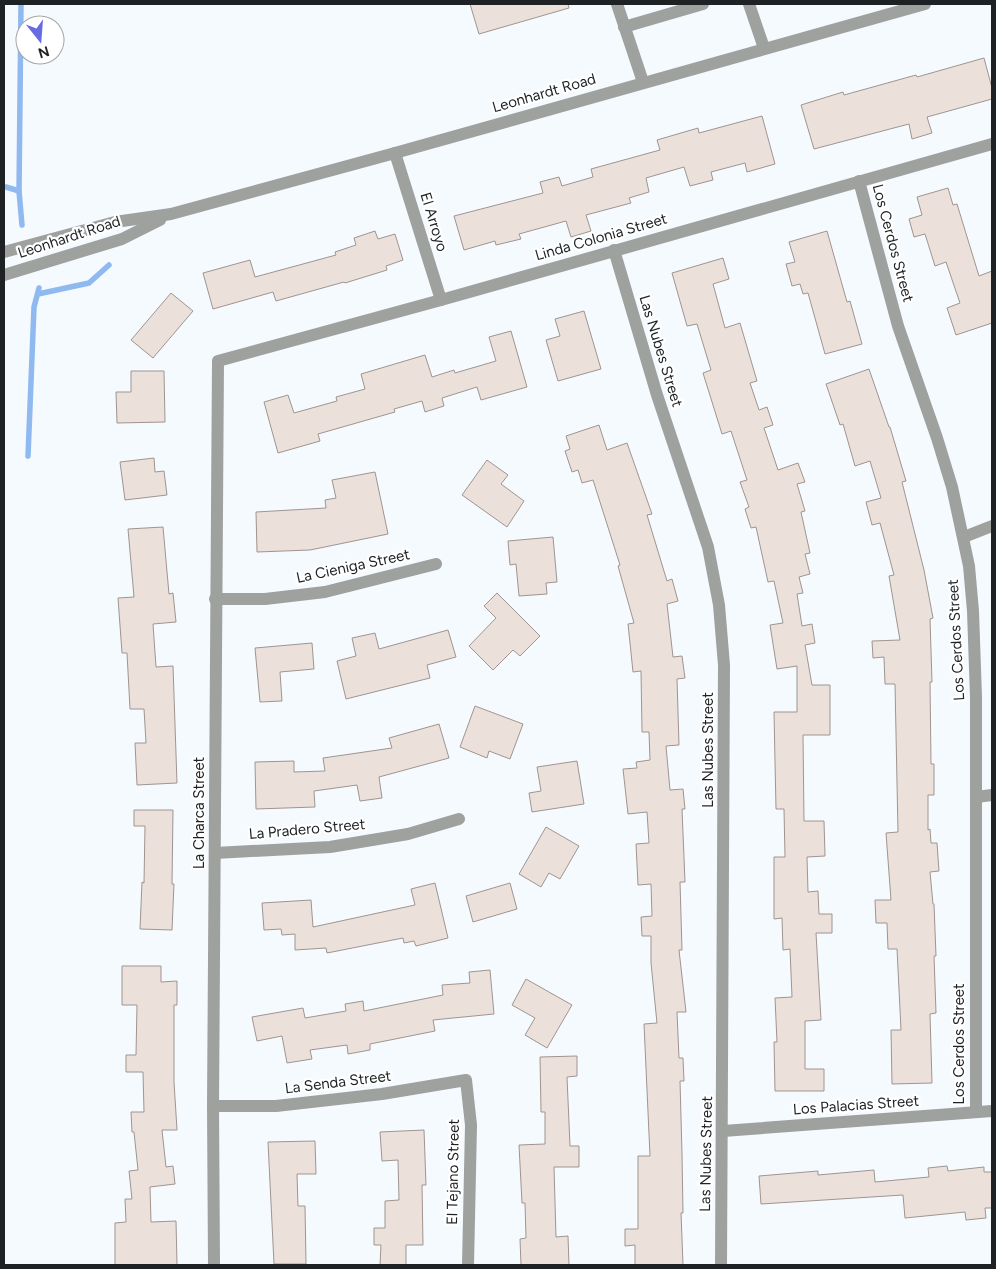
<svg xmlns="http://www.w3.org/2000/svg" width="996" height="1269" viewBox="0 0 996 1269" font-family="Figtree,sans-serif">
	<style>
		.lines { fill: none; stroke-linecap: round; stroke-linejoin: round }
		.stream { stroke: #8fb9ef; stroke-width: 5.5 }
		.building { fill: #ebe0da; stroke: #9f9590 }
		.minor { stroke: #9ea19d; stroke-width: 12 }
		.labels { text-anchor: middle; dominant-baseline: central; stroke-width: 4.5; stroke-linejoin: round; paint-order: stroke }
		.street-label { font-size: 15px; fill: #1e2224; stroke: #fff }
	</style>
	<rect width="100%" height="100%" fill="#f5faff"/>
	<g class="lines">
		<g class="stream">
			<polyline points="21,4 19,191 22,225"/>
			<polyline points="6,187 19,191"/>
			<polyline points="38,294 89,283 109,265"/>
			<polyline points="28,456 34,307 39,288"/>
		</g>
	</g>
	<g class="building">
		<polygon points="470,4 568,4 569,8 479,34"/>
		<polygon points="984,58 992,88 992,99 927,117 932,133 912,139 909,124 814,149 801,105 843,92 844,95 916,75 917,77"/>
		<polygon points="762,116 775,164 747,172 745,163 711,172 713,180 690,186 684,167 646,178 649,192 629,198 631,203 586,215 591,231 571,237 566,221 519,234 521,239 496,245 495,241 464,250 454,216 543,193 540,182 559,177 562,186 593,177 591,169 660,150 657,140 698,128 699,133"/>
		<polygon points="948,188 953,205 957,204 979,276 992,271 992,323 956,335 947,308 960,303 946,262 935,266 925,234 914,237 909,219 922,215 917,197"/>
		<polygon points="375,231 378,239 395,234 403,260 386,266 387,270 345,283 344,282 276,301 273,292 213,309 203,273 250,260 255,277 336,255 335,252 356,245 354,238"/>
		<polygon points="827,231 847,302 850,301 862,344 825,354 808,293 803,294 800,284 792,286 786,264 795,262 789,242"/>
		<polygon points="723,258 729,279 713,284 725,328 740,323 757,381 750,383 759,410 767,407 773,425 764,428 778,470 798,463 805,482 797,484 805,511 801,512 810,553 805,554 810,574 799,577 803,593 797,594 802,626 812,624 815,643 805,645 812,685 830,685 830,735 803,735 804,821 824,821 825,856 807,857 808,892 818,891 819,914 832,914 832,933 816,933 821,1020 805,1021 805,1069 824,1069 824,1091 775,1091 774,1042 777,1042 775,998 792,997 790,949 783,950 782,918 774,919 774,857 785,857 784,809 776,809 774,712 797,712 797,666 777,669 770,625 783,623 774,581 768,582 756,527 751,528 745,509 749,507 740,482 747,480 731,431 722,434 703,373 711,370 697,324 687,326 672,273"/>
		<polygon points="171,293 193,311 153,358 131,340"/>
		<polygon points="584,311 601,369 558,381 546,340 560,336 555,319"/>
		<polygon points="511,331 527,387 481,400 477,387 442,398 444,406 425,412 422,401 394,409 395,412 318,434 320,441 278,453 264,402 288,395 294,413 337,401 336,397 365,389 361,374 425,355 432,377 454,370 455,373 496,361 489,337"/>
		<polygon points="869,369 889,427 890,427 906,481 902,482 924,570 933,618 930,619 932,682 930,682 931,764 934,764 934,795 928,795 928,830 930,829 931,843 937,843 939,871 930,872 933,904 934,904 936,956 934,956 936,1013 930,1014 932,1083 892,1084 891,1030 901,1030 897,949 888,949 887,923 876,923 875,900 891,900 886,833 898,832 895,684 885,684 884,657 873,658 872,641 900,640 889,576 894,575 880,523 872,525 866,502 881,498 870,461 855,466 843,424 840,425 826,384"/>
		<polygon points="131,371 164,371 165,422 117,423 116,392 131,392"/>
		<polygon points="599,425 607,450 627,443 652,514 647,515 667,581 672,579 678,601 667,604 673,657 682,656 685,678 677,679 679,745 666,746 670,790 683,789 685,809 682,809 685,882 680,882 682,950 679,950 686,1012 677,1012 679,1058 683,1058 684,1081 680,1081 682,1154 683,1213 681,1213 683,1265 635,1265 635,1245 625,1246 625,1229 638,1229 638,1156 650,1156 644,1024 657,1023 651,963 651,936 642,936 641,917 652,916 651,884 638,885 636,844 649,843 647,812 628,814 623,769 637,768 636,762 650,760 649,732 642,732 641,671 633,672 628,624 634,623 618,566 620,565 593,480 582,483 578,470 572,472 565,451 570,449 566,436"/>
		<polygon points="154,458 155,472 164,471 167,495 125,500 120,462"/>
		<polygon points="487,460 508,475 501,484 524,501 507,527 462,495"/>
		<polygon points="375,472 388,534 310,550 257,552 256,512 326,508 325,500 336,498 332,480"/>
		<polygon points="163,527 169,594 173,593 176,622 153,624 156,667 173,666 177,783 137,785 135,743 146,743 144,709 130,709 127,653 122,653 118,598 134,597 128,529"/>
		<polygon points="553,537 557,582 546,583 547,594 519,596 516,564 510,565 508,541"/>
		<polygon points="497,593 540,636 520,656 513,650 493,670 469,646 496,618 484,606"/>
		<polygon points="448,630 456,657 427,665 430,678 346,699 337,661 356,656 352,638 375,633 379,649"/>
		<polygon points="312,643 314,669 280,672 282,701 260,702 255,648"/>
		<polygon points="475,706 523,724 510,759 489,751 487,758 460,747"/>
		<polygon points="439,724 449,758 379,777 382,798 360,801 357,785 314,791 315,807 256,809 255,762 294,761 294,772 325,771 323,758 392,748 389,738"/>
		<polygon points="577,761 584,804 532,812 529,793 541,791 537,767"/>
		<polygon points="134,810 173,810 172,884 174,884 172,930 140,929 142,882 144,883 145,826 134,826"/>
		<polygon points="546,827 579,846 560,879 549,873 541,887 519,874"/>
		<polygon points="435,883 448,938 416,946 414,941 404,943 403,938 327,953 326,948 295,950 295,934 282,935 281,929 264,930 262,903 311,900 313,927 415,905 411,889"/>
		<polygon points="510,883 517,909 473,922 466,896"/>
		<polygon points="122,966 161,966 161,982 177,981 177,1005 174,1005 174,1082 177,1130 162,1130 166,1167 173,1166 175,1184 150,1187 151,1222 176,1221 177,1265 115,1265 115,1223 126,1222 125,1199 132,1199 129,1171 138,1170 134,1132 132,1132 131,1112 144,1112 143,1072 126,1072 126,1055 136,1055 137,1005 122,1005"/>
		<polygon points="490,970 494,1014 433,1020 435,1031 370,1044 370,1050 348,1054 347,1045 310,1050 312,1059 287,1063 282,1036 257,1041 252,1017 303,1008 305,1018 346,1011 345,1004 363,1001 364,1011 443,995 442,985 470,983 469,972"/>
		<polygon points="526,979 572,1005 547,1048 525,1035 535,1018 512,1005"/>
		<polygon points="577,1056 577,1076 567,1077 570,1146 579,1146 579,1167 554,1167 556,1237 568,1236 569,1265 521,1265 520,1239 526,1238 525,1203 522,1203 519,1145 545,1144 545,1112 541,1112 540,1057"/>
		<polygon points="424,1130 426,1185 422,1185 423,1245 406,1245 406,1265 380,1265 381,1245 374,1245 374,1228 385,1228 385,1201 399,1200 398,1160 382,1161 380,1132"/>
		<polygon points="315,1141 316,1174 297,1174 298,1206 305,1206 306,1264 274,1264 268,1142"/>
		<polygon points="947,1166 948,1171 984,1167 984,1172 992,1172 992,1208 985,1208 986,1218 966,1220 965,1212 905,1218 903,1195 761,1204 759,1176 818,1171 818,1175 874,1170 875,1182 929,1177 928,1168"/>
	</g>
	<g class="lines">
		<g class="minor">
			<polyline points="617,4 643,82"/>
			<polyline points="749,4 764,48"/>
			<polyline points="624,27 703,4"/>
			<polyline points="395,153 441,300"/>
			<polyline points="859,181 898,326 937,438 952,487 969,566 973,611 976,697 976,1112"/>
			<polyline points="614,250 657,395 708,547 719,605 724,665 721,1265"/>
			<polyline points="4,252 115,222 171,214 395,153 925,4"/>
			<polyline points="4,275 122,239 160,220"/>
			<polyline points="964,537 992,526"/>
			<polyline points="215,599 265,599 325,592 436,564"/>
			<polyline points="976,797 992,795"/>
			<polyline points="215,853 330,847 408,834 459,819"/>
			<polyline points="213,1106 276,1106 382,1094 466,1080 471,1125 468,1265"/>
			<polyline points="723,1131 992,1111"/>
			<polyline points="214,1265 213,1106 218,361 441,300 992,144"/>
		</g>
	</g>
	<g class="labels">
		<g class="street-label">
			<text transform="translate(544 93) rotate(-16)">Leonhardt Road</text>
			<text transform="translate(434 222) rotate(73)">El Arroyo</text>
			<text transform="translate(69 237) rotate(-18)">Leonhardt Road</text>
			<text transform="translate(601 237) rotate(-16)">Linda Colonia Street</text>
			<text transform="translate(893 243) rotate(75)">Los Cerdos Street</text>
			<text transform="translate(661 351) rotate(73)">Las Nubes Street</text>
			<text transform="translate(353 566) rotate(-12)">La Cieniga Street</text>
			<text transform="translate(956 640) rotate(-93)">Los Cerdos Street</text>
			<text transform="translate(708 750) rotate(-90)">Las Nubes Street</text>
			<text transform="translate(199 813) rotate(-90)">La Charca Street</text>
			<text transform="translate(307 829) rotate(-5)">La Pradero Street</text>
			<text transform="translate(959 1044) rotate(-90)">Los Cerdos Street</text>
			<text transform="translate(338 1082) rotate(-7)">La Senda Street</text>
			<text transform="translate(856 1105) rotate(-4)">Los Palacias Street</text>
			<text transform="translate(706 1154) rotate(-89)">Las Nubes Street</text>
			<text transform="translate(453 1172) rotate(-89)">El Tejano Street</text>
		</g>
	</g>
	<rect width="996" height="1269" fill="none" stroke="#1e2224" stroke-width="10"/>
	<g transform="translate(40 40) rotate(163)"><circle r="24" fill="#ffffff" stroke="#a5a7a7"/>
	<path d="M0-4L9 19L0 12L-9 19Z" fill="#666be4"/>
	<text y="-8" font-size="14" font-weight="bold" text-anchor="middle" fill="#1e2224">N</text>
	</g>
</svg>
